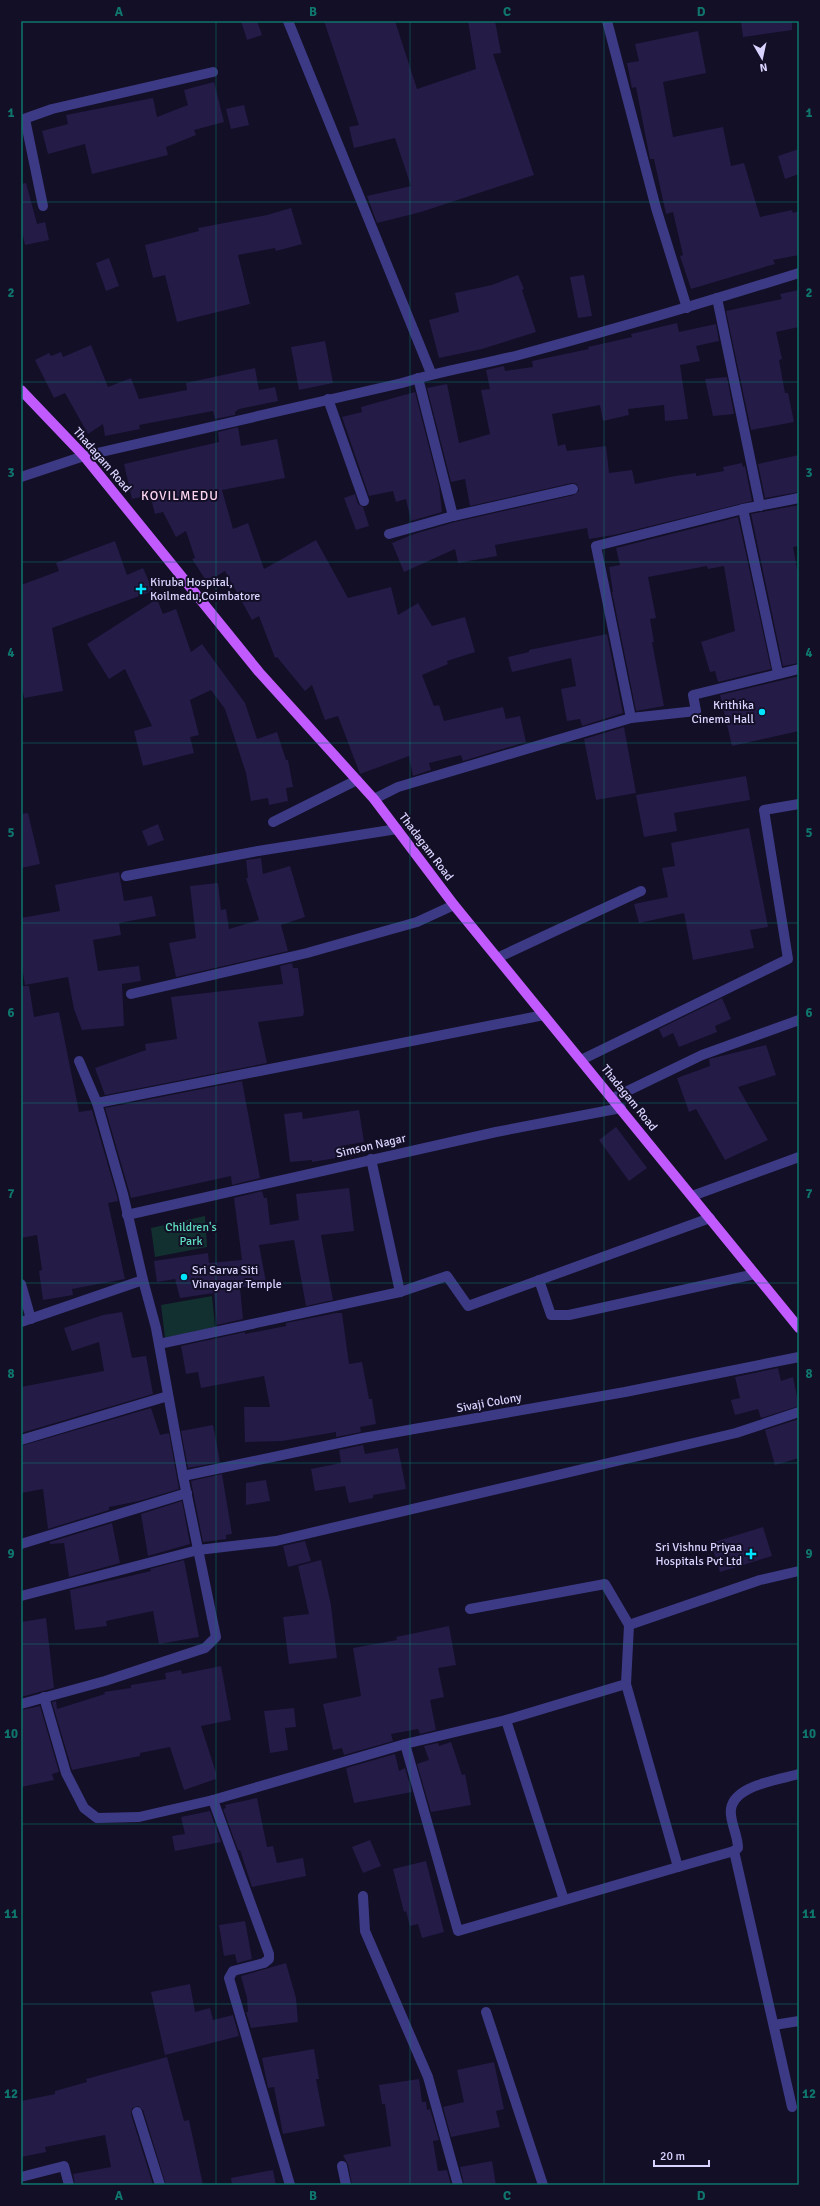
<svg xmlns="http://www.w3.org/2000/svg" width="820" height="2206" viewBox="0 0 820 2206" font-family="Signika,sans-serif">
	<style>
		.green { fill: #12302f }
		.building { fill: #241b47 }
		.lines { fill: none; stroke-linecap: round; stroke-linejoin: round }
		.minor { stroke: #3d3a85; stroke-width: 10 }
		.major { stroke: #c25bff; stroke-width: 10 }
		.grid { fill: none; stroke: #0f766e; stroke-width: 1; stroke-opacity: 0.55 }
		.poi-dot { fill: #00e5ff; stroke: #130f26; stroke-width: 1.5 }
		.labels { text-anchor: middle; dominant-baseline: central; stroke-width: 4; stroke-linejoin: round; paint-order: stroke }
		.street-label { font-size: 12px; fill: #d9d4ff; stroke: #130f26 }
		.poi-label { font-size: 12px; fill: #d9d4ff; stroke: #130f26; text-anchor: start }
		.park-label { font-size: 12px; fill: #5fe0c0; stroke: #130f26 }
		.neighbourhood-label { font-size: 13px; letter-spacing: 1px; fill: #ffd6f0; stroke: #130f26 }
		.neatline { fill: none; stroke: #0f766e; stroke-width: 1.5 }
		.grid-label { font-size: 13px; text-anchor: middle; font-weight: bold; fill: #0f766e }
	</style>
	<rect width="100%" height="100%" fill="#130f26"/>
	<g class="green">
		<polygon points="205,1216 207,1247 155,1257 151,1228"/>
		<polygon points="212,1296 215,1327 165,1338 161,1305"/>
	</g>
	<g class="building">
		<polygon points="241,21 257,21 262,35 247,40"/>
		<polygon points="324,21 395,21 417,89 476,69 468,21 495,21 501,53 493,54 534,175 421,212 377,223 367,196 411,186 395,138 354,148 349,127 359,125"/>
		<polygon points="749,21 792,21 792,30 743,37 741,22"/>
		<polygon points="698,31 706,73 663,82 673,137 723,127 731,166 744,163 760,217 792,210 793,213 799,211 799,255 773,260 775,264 691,289 680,256 683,255 673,212 666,214 654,159 650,159 636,87 632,88 627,63 639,61 635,44"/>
		<polygon points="214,82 224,122 194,130 196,135 166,147 168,155 92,174 85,144 48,154 42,131 68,124 66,115 153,98 157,117 188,105 184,90"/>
		<polygon points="244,105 249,125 231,129 226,109"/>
		<polygon points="799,149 799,174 785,179 778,156"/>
		<polygon points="26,183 37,224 45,222 49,240 25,245 21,227 21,184"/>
		<polygon points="291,208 302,244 276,251 275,248 238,255 250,304 177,322 165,275 153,278 145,245 199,231 198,228 267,215"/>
		<polygon points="109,258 119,286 106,291 96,263"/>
		<polygon points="518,275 524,289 522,290 536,332 482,349 439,358 429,320 459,312 455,293 492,285"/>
		<polygon points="584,275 592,316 578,318 570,277"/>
		<polygon points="799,290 799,327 776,332 782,359 779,360 785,393 788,393 794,422 751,430 726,311 782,299 780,294"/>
		<polygon points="677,323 679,332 716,324 719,341 696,346 700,361 680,365 688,419 665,421 664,405 628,409 629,415 603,421 600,405 552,414 558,446 565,444 567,451 606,446 609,473 632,470 635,484 675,476 696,473 696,476 724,471 723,467 742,463 743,467 745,466 752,501 614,535 589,539 587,528 495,545 497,556 458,563 455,549 404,572 392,543 414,534 455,522 574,495 579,491 577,484 572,483 470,506 465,479 451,482 427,388 447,384 459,443 490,434 481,390 490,389 486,370 504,366 505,371 533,367 532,361 589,349 588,347 632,337 631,334"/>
		<polygon points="325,341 333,383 299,390 291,347"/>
		<polygon points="91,345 108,387 131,378 139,399 187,390 186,383 255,368 259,390 275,387 278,401 239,409 235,412 235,415 215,419 213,411 139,425 140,429 105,436 103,424 88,434 65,393 54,398 35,360 49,353 51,356 61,352 63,357"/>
		<polygon points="727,377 734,414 713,416 705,379"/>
		<polygon points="415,392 439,486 442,512 411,521 406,499 396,502 393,491 369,496 342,417 362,412 361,407"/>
		<polygon points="238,427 241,446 277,439 285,478 222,490 233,529 248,523 264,569 316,540 348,598 391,587 398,615 418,603 432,626 465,617 475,652 447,661 448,664 422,675 434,706 439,705 444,721 503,707 506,719 520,716 526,742 463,761 461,755 429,763 431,770 413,776 409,756 360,774 338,716 325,720 312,685 305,691 277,657 275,658 259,616 252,620 225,571 207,582 192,559 195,558 186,531 176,537 163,512 155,514 150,495 132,499 124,464 219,442 218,432"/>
		<polygon points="799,455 799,492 765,498 758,464"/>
		<polygon points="355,494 358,504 363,507 369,526 356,530 344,498"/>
		<polygon points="799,505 799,546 793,547 799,578 799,663 783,666 751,514"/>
		<polygon points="738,517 771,669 718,682 715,671 710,672 701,642 735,631 724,566 708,569 707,566 648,577 656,618 650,619 654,642 652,642 664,706 636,711 612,592 613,592 609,567 620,565 616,548"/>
		<polygon points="115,541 127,575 143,568 153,591 52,628 63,691 24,698 21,681 21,585 59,571 56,563"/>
		<polygon points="157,599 163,614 176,609 191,652 202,644 245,703 257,739 277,732 286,760 288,760 293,787 286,788 288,801 269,805 268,798 251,801 246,773 225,709 211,690 190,700 199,735 190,737 194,753 143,766 134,731 152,726 125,669 109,679 87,644"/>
		<polygon points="607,634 623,713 582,726 580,719 567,721 561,689 576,686 571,658 512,672 508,657 529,652 529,650"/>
		<polygon points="799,676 799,731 732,746 720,695"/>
		<polygon points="624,727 636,793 596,800 584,739"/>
		<polygon points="746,776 750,800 674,813 677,831 644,837 636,795"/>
		<polygon points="28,813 40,864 21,868 21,814"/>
		<polygon points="158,824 164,840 148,846 142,831"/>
		<polygon points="749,828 768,927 750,930 754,948 693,960 684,913 639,923 634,904 668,897 662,868 675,866 671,843"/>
		<polygon points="261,858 263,874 290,866 305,917 281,925 288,951 176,977 169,943 196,938 190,886 218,883 221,910 226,909 229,929 259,920 246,878 248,878 246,860"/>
		<polygon points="119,872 124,901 152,896 156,916 119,923 121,935 93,940 98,971 139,966 141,981 122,984 124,1026 82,1030 74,1009 68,977 25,985 21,962 21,918 60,911 55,885"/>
		<polygon points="292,963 293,968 298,968 304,1012 303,1016 258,1022 267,1063 105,1095 95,1068 146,1050 145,1044 177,1039 171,997 283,984 280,966"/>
		<polygon points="21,986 29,986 34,1017 59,1012 79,1112 92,1110 117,1196 118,1201 108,1203 125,1279 72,1289 73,1295 43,1300 39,1271 42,1270 37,1235 21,1238"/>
		<polygon points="722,998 731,1019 715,1026 717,1032 679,1047 673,1033 663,1038 659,1029"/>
		<polygon points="766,1045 776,1075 738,1087 768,1140 725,1160 696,1109 689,1112 677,1078 710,1066 709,1059"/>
		<polygon points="242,1081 260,1178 232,1185 231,1176 131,1198 105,1108"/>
		<polygon points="359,1110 364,1142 341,1146 342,1157 312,1162 312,1160 290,1162 284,1114 302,1112 303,1119"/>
		<polygon points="616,1127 647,1168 629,1181 599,1140"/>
		<polygon points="349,1188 354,1231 321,1235 333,1300 306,1306 294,1240 259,1245 266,1282 240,1288 243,1319 217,1325 214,1293 180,1298 175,1279 157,1282 154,1261 208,1253 209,1263 242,1260 234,1198 262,1191 264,1198 267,1198 270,1225 299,1220 296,1194"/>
		<polygon points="122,1312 132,1358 146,1356 153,1394 21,1433 21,1387 104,1371 99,1342 72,1351 64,1328 103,1315"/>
		<polygon points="336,1313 342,1313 349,1364 362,1362 369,1399 372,1399 376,1424 360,1427 361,1432 336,1437 336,1432 282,1441 245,1442 244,1407 270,1407 264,1376 201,1388 198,1372 186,1374 181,1346 245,1332 245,1334 286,1326 286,1323"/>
		<polygon points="778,1368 781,1381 793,1377 799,1406 761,1418 758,1409 735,1415 731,1400 740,1398 735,1377"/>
		<polygon points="151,1408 160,1435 169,1433 179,1489 139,1501 109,1507 109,1510 48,1529 43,1489 21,1493 21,1446"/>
		<polygon points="799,1419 799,1458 775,1465 765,1430"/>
		<polygon points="213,1425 220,1462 188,1468 181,1431"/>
		<polygon points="363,1445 365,1454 398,1448 406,1489 373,1495 373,1498 349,1503 345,1486 315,1491 311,1469 341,1463 339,1450"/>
		<polygon points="222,1474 232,1534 226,1535 226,1539 203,1542 191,1481"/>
		<polygon points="266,1480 270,1501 246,1505 246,1483"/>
		<polygon points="182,1501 190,1544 148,1556 141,1514"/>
		<polygon points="112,1523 120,1563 69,1577 64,1543 50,1544 50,1542"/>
		<polygon points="763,1527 772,1556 720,1572 711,1543"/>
		<polygon points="305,1541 311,1561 288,1567 283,1546"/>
		<polygon points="184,1560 199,1637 159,1644 153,1611 106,1621 107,1626 75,1630 70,1590 151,1571 150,1569"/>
		<polygon points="321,1560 331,1605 337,1658 289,1664 283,1617 309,1614 298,1566"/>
		<polygon points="46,1618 54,1688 21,1697 21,1622"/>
		<polygon points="449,1626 456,1665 438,1668 444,1697 430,1700 436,1730 420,1734 418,1729 391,1734 393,1741 344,1755 342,1748 333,1750 323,1704 361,1696 353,1648 397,1640 396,1637"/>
		<polygon points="221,1666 231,1720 201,1726 216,1773 216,1779 184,1790 170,1747 140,1753 140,1756 72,1770 52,1702 56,1701 57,1709 105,1694 104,1692 131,1688 131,1685 166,1679 165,1673 181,1670 182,1674"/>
		<polygon points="40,1706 59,1772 52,1774 54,1780 21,1787 21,1710"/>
		<polygon points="294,1708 296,1727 285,1728 288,1750 270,1753 264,1711"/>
		<polygon points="451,1742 462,1775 465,1774 471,1805 431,1812 417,1764 429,1760 424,1746 438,1743 439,1746"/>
		<polygon points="395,1754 399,1771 405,1768 412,1792 354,1803 346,1768"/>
		<polygon points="257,1798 267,1847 273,1846 277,1863 303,1858 306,1876 252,1887 240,1850 238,1850 223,1809 226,1808 225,1805"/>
		<polygon points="210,1811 221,1842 175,1851 172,1836 185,1834 181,1817"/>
		<polygon points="370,1840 381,1866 363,1873 352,1847"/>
		<polygon points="426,1861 444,1932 422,1938 418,1924 410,1926 406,1911 404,1912 393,1869"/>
		<polygon points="245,1921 252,1959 237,1963 235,1954 224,1956 219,1925"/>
		<polygon points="286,1963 296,1998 298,2022 251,2028 246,2012 248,2012 247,1998 241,1976"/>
		<polygon points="190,1984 195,2012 210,2008 213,2020 233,2015 239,2036 165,2055 151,1992"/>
		<polygon points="314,2049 319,2079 316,2079 325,2126 283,2134 274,2087 268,2088 262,2058"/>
		<polygon points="167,2057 184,2121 189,2120 203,2185 166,2185 143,2110 138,2106 132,2108 131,2114 153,2185 75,2185 73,2174 111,2167 105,2135 45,2147 46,2152 21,2157 21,2101 55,2094 55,2091 87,2082 86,2079"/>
		<polygon points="494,2062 504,2109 496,2111 500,2127 451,2137 443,2107 464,2102 457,2070"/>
		<polygon points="419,2079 422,2102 426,2102 427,2110 430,2109 439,2140 433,2141 438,2171 447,2170 451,2185 352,2185 348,2165 343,2155 391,2146 385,2104 382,2104 379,2085"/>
		<polygon points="492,2161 496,2185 464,2185 460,2167"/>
		<polygon points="273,2170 276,2185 232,2185 231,2178"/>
	</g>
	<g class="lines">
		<g class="minor">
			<polyline points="288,21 431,373"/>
			<polyline points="607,21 656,208 687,308"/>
			<polyline points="25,119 43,206"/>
			<polyline points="21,120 52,109 213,72"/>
			<polyline points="717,298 760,506"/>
			<polyline points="418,378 453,516"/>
			<polyline points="328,399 364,501"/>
			<path d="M 21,477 L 84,456 L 402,383 C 440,371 480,365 519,355 C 613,330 706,302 799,273"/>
			<polyline points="743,509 778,673"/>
			<polyline points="389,534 453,516 573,489"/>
			<polyline points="631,718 696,711 693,695 799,669"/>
			<polyline points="374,799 398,787 631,718 596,546 743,509 799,498"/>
			<polyline points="273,822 357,780"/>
			<polyline points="126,876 258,851 397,829"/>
			<polyline points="497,958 641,891"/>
			<polyline points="131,994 307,953 417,922 454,905"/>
			<polyline points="581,1060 788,959 764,810 799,804"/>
			<polyline points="613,1098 702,1055 799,1020"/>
			<polyline points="97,1103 544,1015"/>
			<polyline points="371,1159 400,1292"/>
			<polyline points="692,1196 799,1157"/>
			<polyline points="127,1215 496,1132 621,1108"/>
			<polyline points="539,1280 551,1315 569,1315 755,1274"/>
			<polyline points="21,1284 31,1319"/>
			<polyline points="21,1322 143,1280"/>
			<polyline points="159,1344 400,1292 447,1276 468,1306 710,1218"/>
			<polyline points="21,1440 168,1396"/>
			<polyline points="183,1476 363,1438 625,1392 799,1357"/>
			<polyline points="21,1544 187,1493"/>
			<polyline points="21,1596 198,1550 276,1541 736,1433 799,1412"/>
			<polyline points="470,1609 605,1584 629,1625 626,1684"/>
			<polyline points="629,1625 760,1580 799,1571"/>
			<path d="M 44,1697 L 66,1773 L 84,1808 L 97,1818 L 139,1817 L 213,1800 L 405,1744 L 506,1720 L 626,1684 L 678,1867 L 734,1851 L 738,1848 C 738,1837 732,1826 731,1815 C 727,1786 778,1780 799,1774"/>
			<polyline points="21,1704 105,1681 205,1648 216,1637 183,1476 156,1328 143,1280 123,1194 97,1103 79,1061"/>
			<polyline points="506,1720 564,1900"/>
			<polyline points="405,1744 458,1931 678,1867"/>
			<polyline points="213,1800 269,1954 269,1959 264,1963 233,1971 229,1978 290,2185"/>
			<polyline points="734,1851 792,2107"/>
			<polyline points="363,1896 365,1931 428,2077 458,2185"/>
			<polyline points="486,2012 543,2185"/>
			<polyline points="774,2025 799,2021"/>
			<polyline points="137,2112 160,2185"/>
			<polyline points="342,2166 346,2185"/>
			<polyline points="21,2177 64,2166 69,2185"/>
		</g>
		<polyline class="major" points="21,390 84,456 259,672 374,799 454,905 799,1328"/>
	</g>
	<path class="grid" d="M 216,21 L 216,2185M 410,21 L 410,2185M 604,21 L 604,2185M 21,202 L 799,202M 21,382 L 799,382M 21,562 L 799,562M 21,743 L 799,743M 21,923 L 799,923M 21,1103 L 799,1103M 21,1283 L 799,1283M 21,1463 L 799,1463M 21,1644 L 799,1644M 21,1824 L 799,1824M 21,2004 L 799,2004"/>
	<g class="poi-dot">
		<path d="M139 583h4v4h4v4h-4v4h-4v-4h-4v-4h4z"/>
		<circle cx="762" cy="712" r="4"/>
		<circle cx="184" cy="1277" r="4"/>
		<path d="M749 1548h4v4h4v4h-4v4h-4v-4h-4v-4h4z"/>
	</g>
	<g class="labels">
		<g class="street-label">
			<text transform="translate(102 460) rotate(49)">Thadagam Road</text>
			<text transform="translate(426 847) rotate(53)">Thadagam Road</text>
			<text transform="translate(629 1098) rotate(51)">Thadagam Road</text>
			<text transform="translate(371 1146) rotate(-13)">Simson Nagar</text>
			<text transform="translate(489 1403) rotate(-10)">Sivaji Colony</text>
		</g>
		<g class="poi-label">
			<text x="150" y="582">Kiruba Hospital,<tspan x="150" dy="14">Koilmedu,Coimbatore</tspan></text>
			<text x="754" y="705" text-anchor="end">Krithika<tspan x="754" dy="14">Cinema Hall</tspan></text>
			<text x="192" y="1270">Sri Sarva Siti<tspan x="192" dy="14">Vinayagar Temple</tspan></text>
			<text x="742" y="1547" text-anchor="end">Sri Vishnu Priyaa<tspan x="742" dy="14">Hospitals Pvt Ltd</tspan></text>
		</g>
		<g class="park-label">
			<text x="191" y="1227">Children's<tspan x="191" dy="14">Park</tspan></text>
		</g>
		<g class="neighbourhood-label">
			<text x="180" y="496">KOVILMEDU</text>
		</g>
	</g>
	<rect width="820" height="2206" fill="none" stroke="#130f26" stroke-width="44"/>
	<g transform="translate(762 58) rotate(171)" stroke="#130f26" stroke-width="3" paint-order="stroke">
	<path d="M0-3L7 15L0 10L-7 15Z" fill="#d9d4ff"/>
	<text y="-6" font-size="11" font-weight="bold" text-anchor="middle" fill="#d9d4ff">N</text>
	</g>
	<path d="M654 2160v6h55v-6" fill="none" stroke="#d9d4ff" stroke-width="2"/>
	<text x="660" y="2160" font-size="12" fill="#d9d4ff" stroke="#130f26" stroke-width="3" paint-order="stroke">20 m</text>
	<rect x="22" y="22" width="776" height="2162" class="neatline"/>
	<g class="grid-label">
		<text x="119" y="16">A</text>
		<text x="313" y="16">B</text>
		<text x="507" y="16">C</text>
		<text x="701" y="16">D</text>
		<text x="11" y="117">1</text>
		<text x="809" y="117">1</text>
		<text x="11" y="297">2</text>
		<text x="809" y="297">2</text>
		<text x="11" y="477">3</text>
		<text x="809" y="477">3</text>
		<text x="11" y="657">4</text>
		<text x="809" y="657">4</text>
		<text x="11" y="837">5</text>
		<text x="809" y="837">5</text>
		<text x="11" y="1017">6</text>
		<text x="809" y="1017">6</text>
		<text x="11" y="1198">7</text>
		<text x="809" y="1198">7</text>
		<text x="11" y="1378">8</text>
		<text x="809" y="1378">8</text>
		<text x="11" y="1558">9</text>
		<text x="809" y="1558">9</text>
		<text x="11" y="1738">10</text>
		<text x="809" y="1738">10</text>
		<text x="11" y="1918">11</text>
		<text x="809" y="1918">11</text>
		<text x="11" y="2098">12</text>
		<text x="809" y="2098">12</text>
		<text x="119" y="2200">A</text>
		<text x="313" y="2200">B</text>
		<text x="507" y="2200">C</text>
		<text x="701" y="2200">D</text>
	</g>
</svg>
